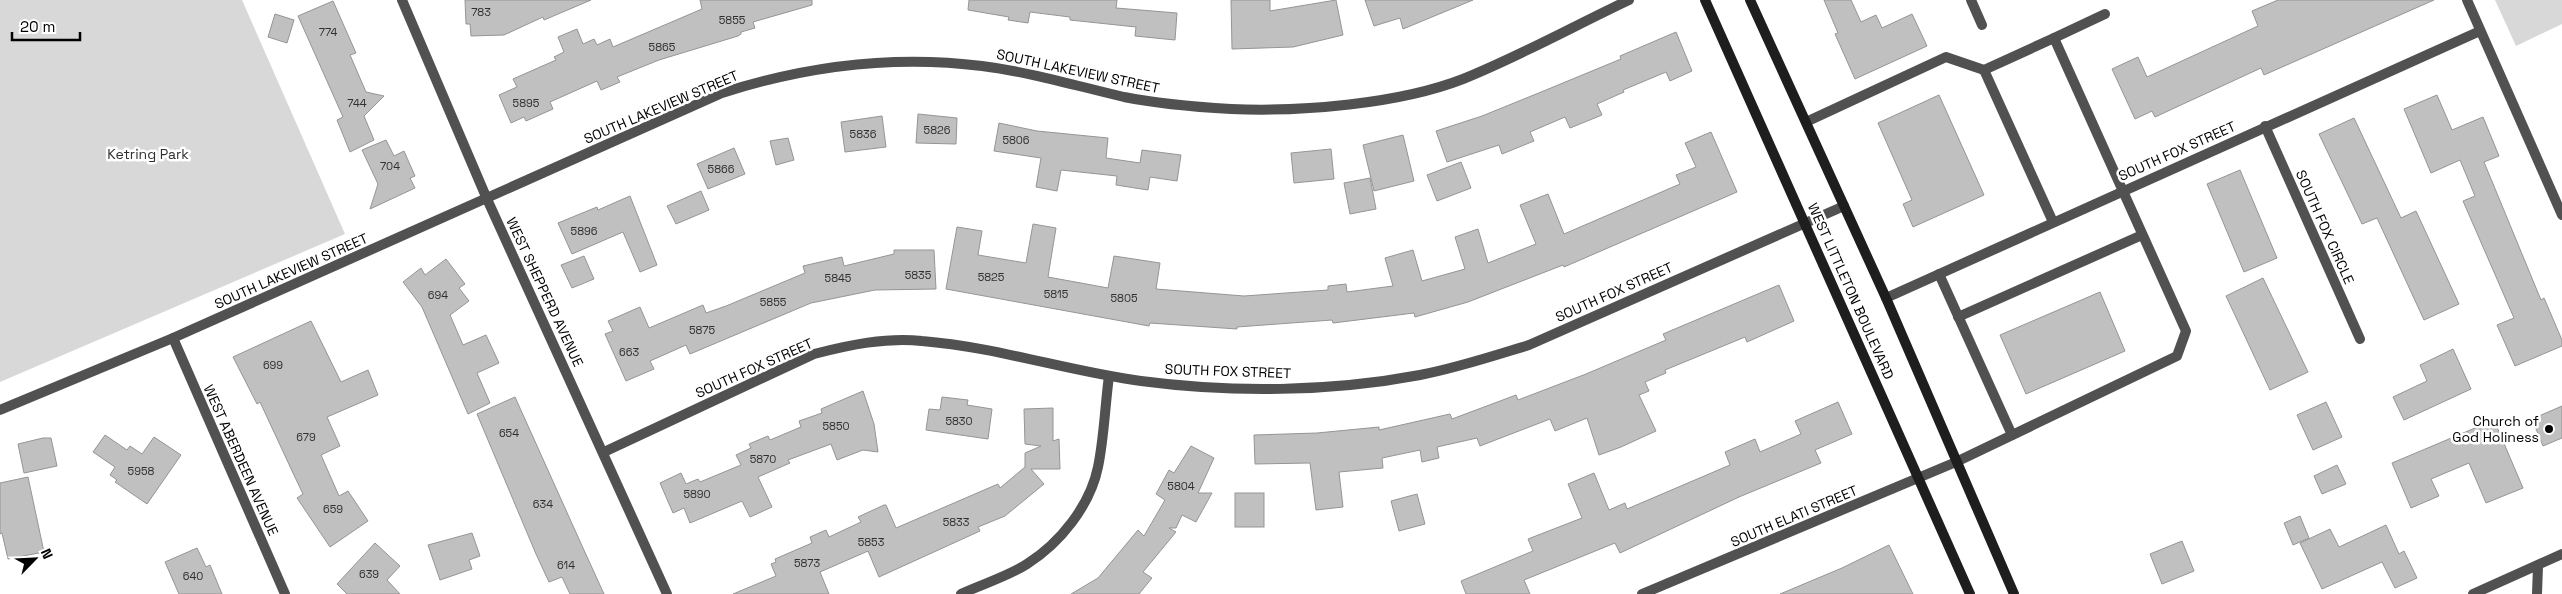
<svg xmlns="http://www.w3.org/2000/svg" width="2562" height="594" viewBox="0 0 2562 594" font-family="'Space Grotesk',sans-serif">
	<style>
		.green { fill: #d8d8d8 }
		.building { fill: #c0c0c0; stroke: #959595 }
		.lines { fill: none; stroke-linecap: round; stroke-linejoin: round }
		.service { stroke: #515151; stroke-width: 10 }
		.minor { stroke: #515151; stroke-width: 10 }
		.tertiary { stroke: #515151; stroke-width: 10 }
		.secondary { stroke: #1e1e1e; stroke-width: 10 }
		.poi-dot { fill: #000; stroke: #fff; stroke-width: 2 }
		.labels { text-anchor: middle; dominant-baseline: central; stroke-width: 5; stroke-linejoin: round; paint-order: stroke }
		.number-label { font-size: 11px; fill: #303030 }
		.street-label { font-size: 14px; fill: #000; stroke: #fff }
		.park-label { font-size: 14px; fill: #2f2f2f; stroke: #fff }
		.poi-label { font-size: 14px; fill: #000; stroke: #fff; text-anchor: end }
	</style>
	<rect width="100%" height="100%" fill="#fff"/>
	<g class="green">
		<polygon points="0,0 242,0 345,234 0,382"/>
		<polygon points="2495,0 2562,0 2562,24 2516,46"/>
	</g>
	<g class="building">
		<polygon points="465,0 591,0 544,20 543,17 504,35 471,36 470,24 466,24"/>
		<polygon points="700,0 812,0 812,5 753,22 755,28 741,32 741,34 738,36 659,60 617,77 620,82 601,90 597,81 550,102 553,109 526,121 524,117 511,123 499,95 517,87 513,79 556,60 554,57 564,52 558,37 577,29 583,44 594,39 597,45 610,39 613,47 702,9"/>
		<polygon points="969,0 1117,0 1116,8 1177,13 1175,40 1135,36 1136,27 1070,20 1070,17 1030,12 1028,23 1008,20 1009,17 968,10"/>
		<polygon points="1231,0 1270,0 1270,11 1336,0 1343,35 1293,47 1232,49"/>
		<polygon points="1365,0 1473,0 1403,29 1400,18 1374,26"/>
		<polygon points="1824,0 1851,0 1861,22 1876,15 1882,28 1912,14 1927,46 1855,79 1835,34 1838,33"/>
		<polygon points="2278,0 2434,0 2264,75 2261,68 2155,117 2152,111 2135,119 2112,69 2138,57 2147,77 2258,26 2252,11"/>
		<polygon points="333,1 356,53 350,55 366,92 384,96 364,116 374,140 350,152 337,120 343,117 298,16"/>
		<polygon points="275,14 294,20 287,43 268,37"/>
		<polygon points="1676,32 1692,71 1670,81 1666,72 1623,90 1624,92 1597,104 1602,115 1570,128 1565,117 1530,132 1534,141 1502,154 1499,145 1447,162 1436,131 1482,116 1546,90 1621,59 1620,56"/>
		<polygon points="1939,95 1984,195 1913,227 1903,204 1912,200 1878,123"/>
		<polygon points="2437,95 2452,130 2483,117 2499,156 2484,162 2541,300 2544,298 2562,340 2562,346 2515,366 2497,325 2514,318 2463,201 2475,196 2460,160 2431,173 2404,109"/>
		<polygon points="918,114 957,118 956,144 916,143"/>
		<polygon points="882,116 886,147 845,152 841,122"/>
		<polygon points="2354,118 2401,218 2416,211 2459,304 2424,320 2377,218 2362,224 2319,134"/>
		<polygon points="999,123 1037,131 1108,138 1106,158 1140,163 1142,150 1181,155 1177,181 1150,177 1148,190 1116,185 1117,176 1061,170 1057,191 1036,187 1041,158 994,151"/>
		<polygon points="1711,132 1737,192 1564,267 1563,265 1468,302 1415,317 1414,313 1333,323 1332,320 1237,327 1237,329 1150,323 1149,326 946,289 957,227 982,231 978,255 1026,263 1033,224 1056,228 1048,277 1108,288 1114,256 1160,263 1156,289 1244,296 1328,290 1328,286 1346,284 1347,292 1393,286 1385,258 1413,250 1422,281 1465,269 1455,237 1478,229 1488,263 1536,244 1520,205 1548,194 1564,234 1680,184 1676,175 1696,167 1685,143"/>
		<polygon points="1403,135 1414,181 1374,191 1363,145"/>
		<polygon points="788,138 794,160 776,165 770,141"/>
		<polygon points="386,140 394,156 404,151 415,176 410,178 415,188 370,209 378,184 362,150"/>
		<polygon points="734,148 745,174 708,189 697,164"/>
		<polygon points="1331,149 1334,179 1294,183 1291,153"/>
		<polygon points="1461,162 1471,188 1437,201 1427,175"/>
		<polygon points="2240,170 2277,258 2244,272 2207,184"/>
		<polygon points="1370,178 1376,209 1350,214 1344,183"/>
		<polygon points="701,191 709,210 676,224 667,206"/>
		<polygon points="630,196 657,265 640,272 623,232 572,254 558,223 597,207 598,210"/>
		<polygon points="894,250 934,250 936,289 875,290 811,303 690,354 686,345 650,361 654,369 626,381 605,334 613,331 608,321 640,307 649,328 703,305 706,313 726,306 805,273 803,266 842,257 844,266 894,254"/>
		<polygon points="584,256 594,279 572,288 561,265"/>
		<polygon points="446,259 465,284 459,288 469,301 450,315 463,345 486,335 499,363 477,373 490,403 468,414 422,307 403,282 421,268 425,275"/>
		<polygon points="2263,278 2308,372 2270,390 2226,296"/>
		<polygon points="1779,285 1794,321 1747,342 1745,337 1665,370 1666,373 1645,382 1649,391 1639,395 1656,431 1621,447 1599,455 1587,418 1555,431 1550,419 1480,446 1477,438 1437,447 1439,458 1422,462 1420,450 1382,458 1383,468 1339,472 1343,507 1316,510 1310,463 1255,464 1254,435 1317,433 1379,427 1379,430 1450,414 1452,419 1516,395 1518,400 1586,374 1666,340 1663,334"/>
		<polygon points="2100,292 2125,351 2026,394 2000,335"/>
		<polygon points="311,321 341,382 368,370 378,395 327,417 340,446 321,455 339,496 348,491 368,521 330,547 297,498 303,494 293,473 260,402 257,404 233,357"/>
		<polygon points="2453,349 2471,389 2404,420 2393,397 2427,381 2420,365"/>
		<polygon points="863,391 874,424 878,452 863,450 837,460 831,444 788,460 790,463 758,477 772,507 750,517 742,501 690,523 684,508 673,513 660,483 681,473 686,484 698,479 700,482 741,465 736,455 751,448 749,444 768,436 770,440 801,427 799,421 822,413 821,409"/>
		<polygon points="515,397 583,548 604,594 570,594 562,577 549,582 536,554 477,414"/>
		<polygon points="942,397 968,400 967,405 992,409 988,439 926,430 929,409 940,410"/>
		<polygon points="1838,402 1852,434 1815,450 1821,463 1739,497 1620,553 1615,543 1524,580 1530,594 1466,594 1461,581 1533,551 1528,539 1582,518 1568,484 1594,473 1609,510 1625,503 1627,509 1730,465 1725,452 1755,439 1760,452 1801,434 1795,421"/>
		<polygon points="2326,402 2342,437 2313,450 2297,415"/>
		<polygon points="2562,406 2562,438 2543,446 2532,419"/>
		<polygon points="1053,408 1053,441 1059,439 1060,469 1031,469 1044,484 1005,516 978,527 980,531 879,577 868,551 820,572 829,594 733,594 776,576 771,564 776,562 775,559 812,543 810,537 826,530 829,537 861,522 858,517 884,505 886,505 896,528 998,484 1000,488 1025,467 1025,453 1041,446 1025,444 1024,409"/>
		<polygon points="2494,420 2523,488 2486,503 2469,463 2431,479 2439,496 2411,508 2392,463"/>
		<polygon points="105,435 127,450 130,446 142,454 154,437 181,455 147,504 115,482 117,480 110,475 115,467 93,452"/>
		<polygon points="43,438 51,438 57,466 24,473 18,444"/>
		<polygon points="1191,446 1214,458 1198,493 1212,493 1196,522 1182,515 1176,528 1169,528 1176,532 1143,572 1152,578 1139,594 1071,594 1098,578 1138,530 1144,536 1165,500 1156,494 1169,470 1174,473"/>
		<polygon points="2337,465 2346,484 2322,494 2314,476"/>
		<polygon points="28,477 44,552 8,559 2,533 0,534 0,483"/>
		<rect x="1235" y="493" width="29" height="34"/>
		<polygon points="1417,494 1425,524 1399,531 1391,501"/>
		<polygon points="2300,516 2309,538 2293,545 2284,523"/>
		<polygon points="2386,525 2399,554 2404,551 2417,578 2395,588 2382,562 2322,589 2300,543 2330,529 2339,547"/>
		<polygon points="472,533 480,556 469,560 472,569 440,580 428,545"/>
		<polygon points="2182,541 2194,571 2162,584 2150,554"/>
		<polygon points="375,543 400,566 387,580 400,594 347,594 337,584"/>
		<polygon points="1889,545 1913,594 1780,594 1842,568"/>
		<polygon points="197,548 206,567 210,565 222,594 179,594 165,562"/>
	</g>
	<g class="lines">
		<g class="service">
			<polyline points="1971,0 1982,25"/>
			<polyline points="2054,38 2105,14"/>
			<polyline points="1806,122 1946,57 1984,70"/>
			<polyline points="1939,274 2012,435"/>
			<polyline points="1958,317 2142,235"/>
			<polyline points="1956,462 2177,356 2186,331 2054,38 1984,70 2053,222"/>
		</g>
		<g class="minor">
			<polyline points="402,0 487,199 667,594"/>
			<polyline points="2467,0 2562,215"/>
			<polyline points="2265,126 2360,339"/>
			<polyline points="1886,298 2480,31"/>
			<polyline points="173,338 285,594"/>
			<path d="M 0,410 L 173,338 L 722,93 C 806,66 894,55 982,66 C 1030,72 1077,86 1124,97 C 1159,104 1196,107 1231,109 C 1301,112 1399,104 1463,79 C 1520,56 1574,26 1629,0"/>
			<path d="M 604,452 L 814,354 C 849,345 886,337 922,341 C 996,347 1068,371 1141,381 C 1232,393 1330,392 1420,375 C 1457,368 1493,356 1529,345 L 1844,206"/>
			<path d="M 961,594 C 982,584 1007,577 1027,564 C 1060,543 1090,506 1098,467 C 1104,438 1105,406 1109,376"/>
			<polyline points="1642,594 1956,462"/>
			<polyline points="2537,594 2538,566"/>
		</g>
		<polyline class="tertiary" points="2473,594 2562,554"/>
		<g class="secondary">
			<polyline points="1705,0 1970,594"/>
			<polyline points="1750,0 1886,298 2014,594"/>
		</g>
	</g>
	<circle class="poi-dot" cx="2549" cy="429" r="5"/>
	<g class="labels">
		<g class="number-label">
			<text x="481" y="12">783</text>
			<text x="732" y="20">5855</text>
			<text x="328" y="32">774</text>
			<text x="662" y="47">5865</text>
			<text x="357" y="103">744</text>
			<text x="526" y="103">5895</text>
			<text x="937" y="130">5826</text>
			<text x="863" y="134">5836</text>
			<text x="1016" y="140">5806</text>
			<text x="390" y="166">704</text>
			<text x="721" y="169">5866</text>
			<text x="584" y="231">5896</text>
			<text x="918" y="275">5835</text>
			<text x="991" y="277">5825</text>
			<text x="838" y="278">5845</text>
			<text x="1056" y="294">5815</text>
			<text x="438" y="295">694</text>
			<text x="1124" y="298">5805</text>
			<text x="773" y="302">5855</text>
			<text x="702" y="330">5875</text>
			<text x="629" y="352">663</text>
			<text x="273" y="365">699</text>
			<text x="959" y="421">5830</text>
			<text x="836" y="426">5850</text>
			<text x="509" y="433">654</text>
			<text x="306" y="437">679</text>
			<text x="763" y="459">5870</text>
			<text x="141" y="471">5958</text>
			<text x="1181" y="486">5804</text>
			<text x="697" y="494">5890</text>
			<text x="543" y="504">634</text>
			<text x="333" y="509">659</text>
			<text x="956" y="522">5833</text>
			<text x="871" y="542">5853</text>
			<text x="807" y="563">5873</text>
			<text x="566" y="565">614</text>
			<text x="369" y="574">639</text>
			<text x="193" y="576">640</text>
		</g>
		<g class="street-label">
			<text transform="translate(1078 71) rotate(12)">SOUTH LAKEVIEW STREET</text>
			<text transform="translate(661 107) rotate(-23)">SOUTH LAKEVIEW STREET</text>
			<text transform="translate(2177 151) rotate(-24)">SOUTH FOX STREET</text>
			<text transform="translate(2325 227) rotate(66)">SOUTH FOX CIRCLE</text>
			<text transform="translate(291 271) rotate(-24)">SOUTH LAKEVIEW STREET</text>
			<text transform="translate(1851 291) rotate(66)">WEST LITTLETON BOULEVARD</text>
			<text transform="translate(545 292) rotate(65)">WEST SHEPPERD AVENUE</text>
			<text transform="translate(1614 292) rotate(-24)">SOUTH FOX STREET</text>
			<text transform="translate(754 368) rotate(-24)">SOUTH FOX STREET</text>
			<text transform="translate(1228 371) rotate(2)">SOUTH FOX STREET</text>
			<text transform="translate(241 460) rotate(66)">WEST ABERDEEN AVENUE</text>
			<text transform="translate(1794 516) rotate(-23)">SOUTH ELATI STREET</text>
		</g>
		<g class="park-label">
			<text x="148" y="154">Ketring Park</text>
		</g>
		<g class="poi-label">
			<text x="2539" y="421">Church of<tspan x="2539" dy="16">God Holiness</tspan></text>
		</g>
	</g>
	<g transform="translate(35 559) rotate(66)" stroke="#ffffff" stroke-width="4" paint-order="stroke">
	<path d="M0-4L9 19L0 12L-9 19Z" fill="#000000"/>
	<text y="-8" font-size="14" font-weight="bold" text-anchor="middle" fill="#000000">N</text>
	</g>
	<path d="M12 32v8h68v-8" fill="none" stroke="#000000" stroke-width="2.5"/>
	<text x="20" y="32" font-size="15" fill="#000000" stroke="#ffffff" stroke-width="4" paint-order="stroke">20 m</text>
</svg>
